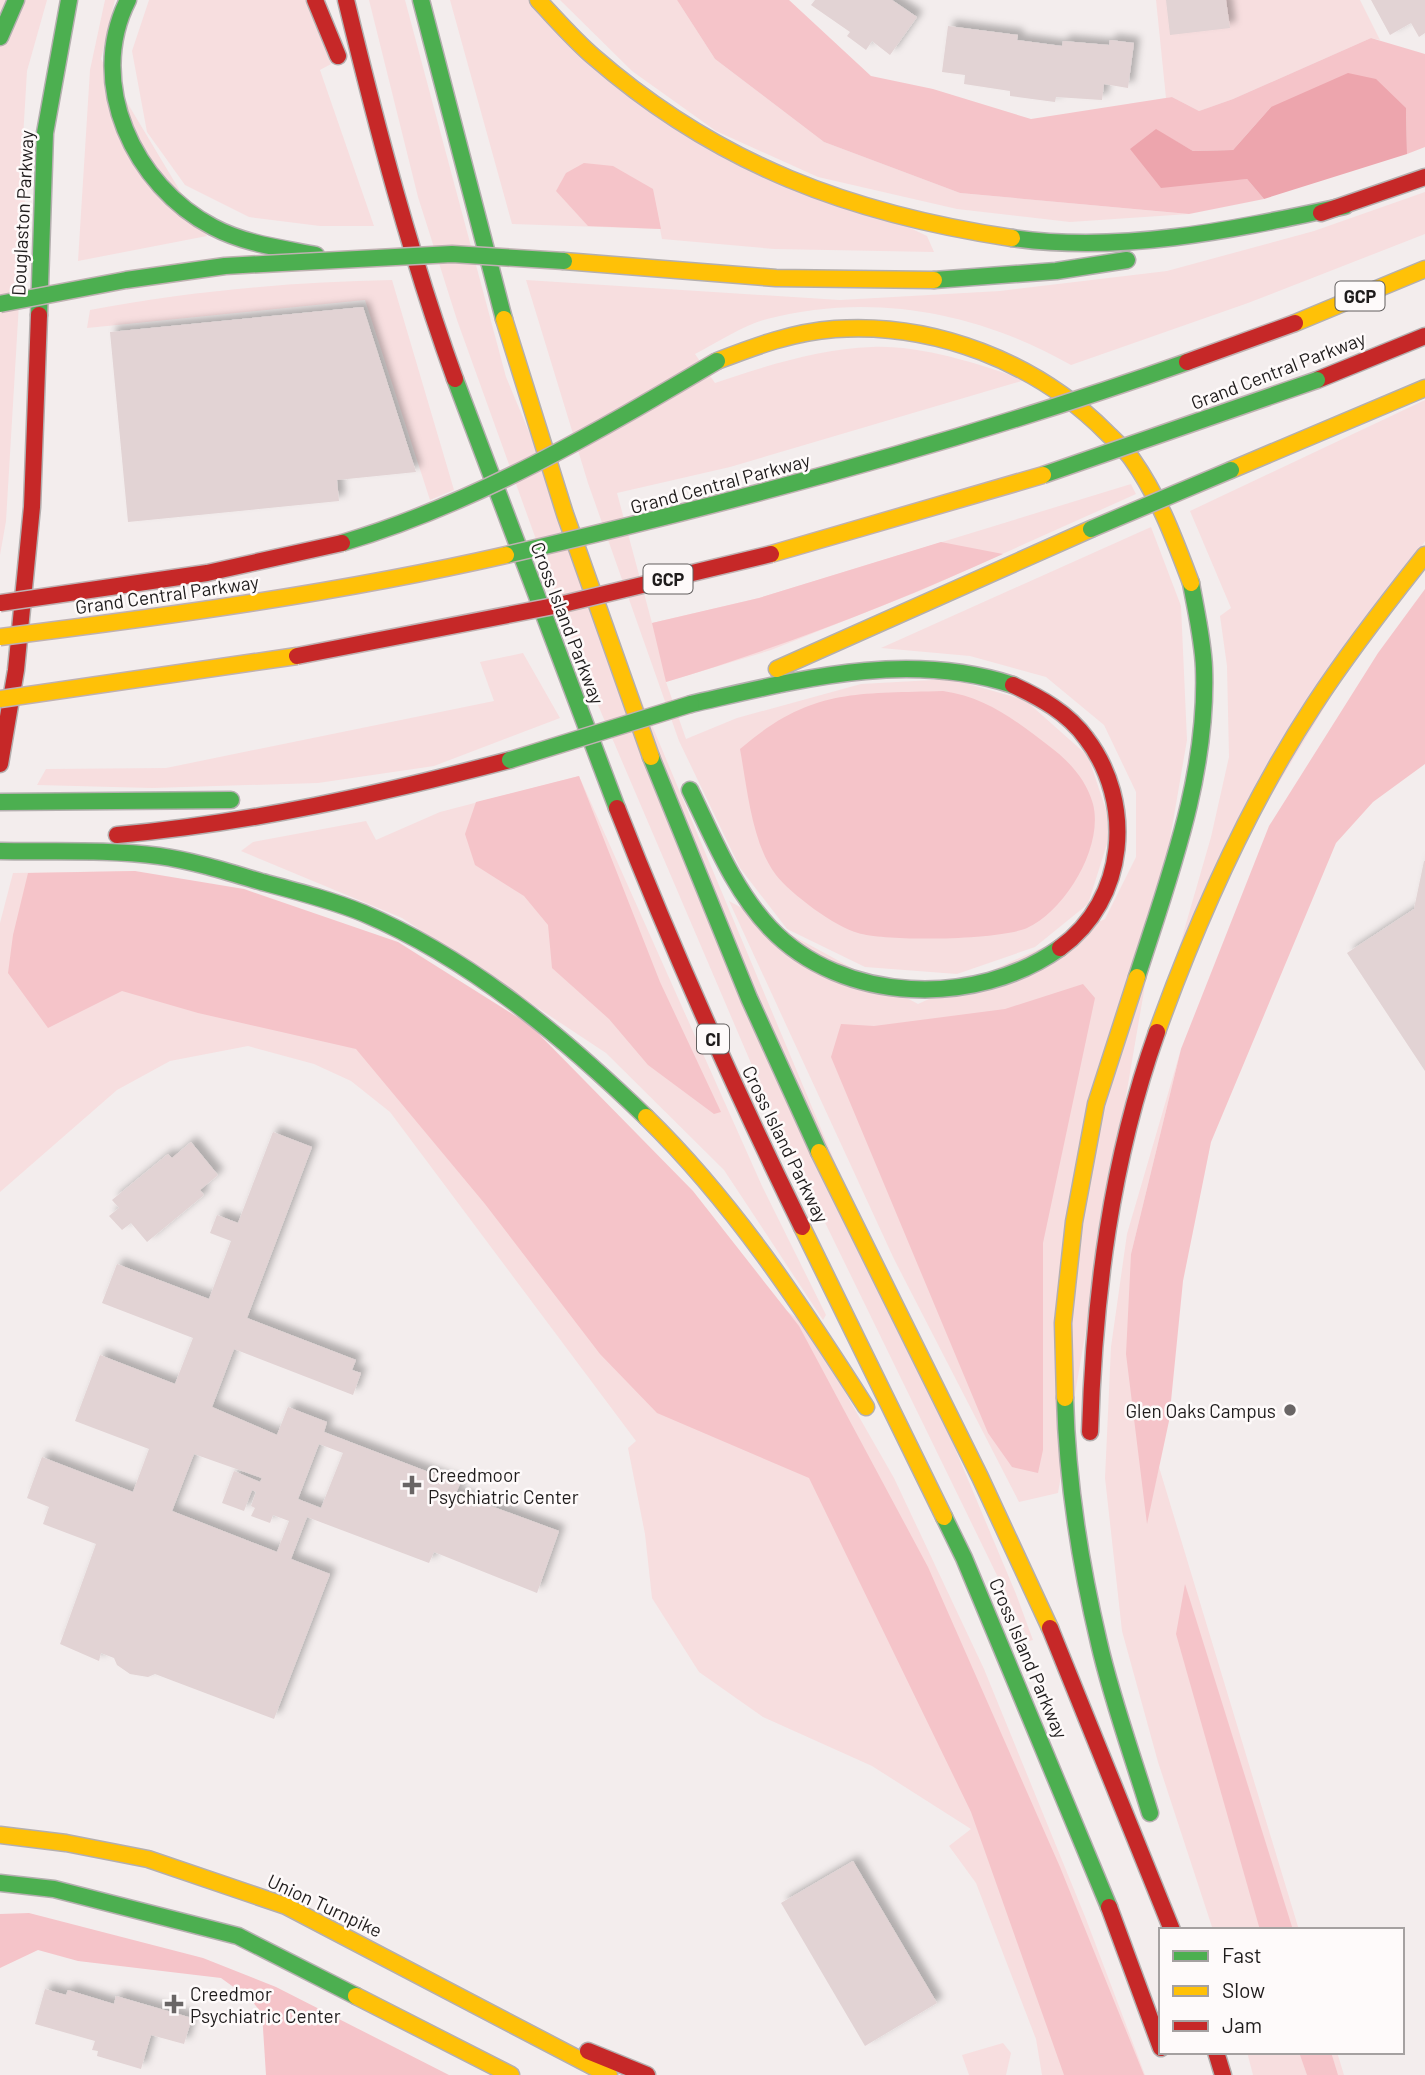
<svg xmlns="http://www.w3.org/2000/svg" width="1425" height="2075" viewBox="0 0 1425 2075" font-family="Barlow,sans-serif">
	<style>
		.green { fill: #f7dedf }
		.forest { fill: #f5c4c9 }
		.water { fill: #eda5ad }
		.building { fill: #e2d3d4; fill-rule: evenodd; filter: url(#shadow) }
		.lines { fill: none; stroke-linecap: round; stroke-linejoin: round }
		.fast-casing { stroke: #b4afaf; stroke-width: 19 }
		.slow-casing { stroke: #b4afaf; stroke-width: 19 }
		.jam-casing { stroke: #b4afaf; stroke-width: 19 }
		.fast { stroke: #4caf50; stroke-width: 16 }
		.slow { stroke: #ffc107; stroke-width: 16 }
		.jam { stroke: #c62828; stroke-width: 16 }
		.fast-bridge-casing { stroke: #bfb1b2; stroke-width: 19; stroke-linecap: butt }
		.slow-bridge-casing { stroke: #bfb1b2; stroke-width: 19; stroke-linecap: butt }
		.jam-bridge-casing { stroke: #bfb1b2; stroke-width: 19; stroke-linecap: butt }
		.fast-bridge { stroke: #4caf50; stroke-width: 16 }
		.slow-bridge { stroke: #ffc107; stroke-width: 16 }
		.jam-bridge { stroke: #c62828; stroke-width: 16 }
		.poi-dot { fill: #696565; stroke: #fefafa; stroke-width: 2.5 }
		.labels { text-anchor: middle; dominant-baseline: central; stroke-width: 5; stroke-linejoin: round; paint-order: stroke }
		.shield { fill: #fefafa; stroke: #625f5f; stroke-width: 2 }
		.shield-label { font-size: 18px; font-weight: bold; fill: #1f1c1c }
		.street-label { font-size: 19px; fill: #1f1c1c; stroke: #fefafa }
		.poi-label { font-size: 19px; fill: #1f1c1c; stroke: #fefafa; text-anchor: start }
	</style>
	<defs>
		<filter id="shadow"><feDropShadow dx="6" dy="-6" stdDeviation="3.5" flood-color="#0004"/></filter>
	</defs>
	<rect width="100%" height="100%" fill="#f3eded"/>
	<g class="green">
		<polygon points="0,0 47,0 27,71 23,138 25,203 6,521 0,555"/>
		<polygon points="105,0 115,0 101,59 207,236 78,261 90,70"/>
		<polygon points="149,0 306,0 331,64 320,70 374,226 320,226 249,217 185,185 147,132 132,51"/>
		<polygon points="369,0 405,0 506,377 1016,1594 1033,1640 1029,1641 777,1124 583,670 457,320 418,197"/>
		<polygon points="450,0 531,0 627,93 927,236 934,252 774,249 662,239 660,229 512,224"/>
		<polygon points="560,0 677,0 715,59 824,142 960,193 1189,214 1070,222 957,209 818,177 716,131 632,71"/>
		<polygon points="1156,0 1360,0 1380,40 1371,38 1233,99 1199,111 1172,97 1166,98"/>
		<path d="M 1425,192 L 1425,234 L 1248,303 L 1071,365 C 978,312 871,292 767,319 C 743,325 717,343 695,354 L 715,383 C 765,366 819,349 872,347 C 921,345 979,364 1025,380 L 730,467 L 617,493 L 652,623 L 759,598 L 1131,484 L 1136,494 L 922,590 L 771,650 L 666,682 L 686,739 L 737,718 L 861,684 L 951,679 L 1025,700 L 1088,756 L 1112,828 L 1088,904 L 1035,947 L 957,974 L 865,967 L 787,929 L 740,868 L 679,741 L 588,483 L 526,280 L 840,300 L 1000,291 L 1167,271 L 1314,231 Z"/>
		<path d="M 392,280 L 454,490 L 430,500 L 365,300 L 87,328 L 90,310 C 190,291 291,282 392,280 Z"/>
		<polygon points="1425,400 1425,541 1179,948 1211,837 1229,757 1227,666 1220,616 1231,608 1190,511"/>
		<polygon points="1151,527 1181,606 1187,740 1058,1493 1019,1502 894,1259 729,901 918,1004 1105,919 1136,857 1136,792 1104,725 1046,677 970,656 881,648"/>
		<polygon points="523,653 560,718 434,766 318,783 152,788 37,785 46,769 166,768 494,701 480,662"/>
		<polygon points="579,776 762,1186 826,1315 823,1320 724,1170 606,1053 402,918 241,851 253,842 366,821 376,840 440,812"/>
		<polygon points="135,871 806,1324 894,1478 984,1669 1086,1919 1145,2075 1042,2075 1036,2039 976,1883 949,1846 971,1829 872,1766 763,1717 699,1672 652,1598 645,1534 628,1448 636,1441 390,1112 351,1081 314,1064 248,1046 170,1061 117,1090 0,1192 0,923 13,873"/>
		<polygon points="1181,1049 1131,1254 1147,1521 1159,1467 1299,1930 1213,1930 1158,1762 1122,1631 1105,1478 1111,1347 1127,1234"/>
		<polygon points="1003,2043 1011,2053 1006,2075 969,2075 962,2055"/>
		<polygon points="1247,2052 1337,2052 1344,2075 1253,2075"/>
	</g>
	<g class="forest">
		<polygon points="677,0 789,0 871,76 933,89 1031,119 1172,97 1199,111 1233,99 1371,38 1425,54 1425,147 1407,154 1406,108 1271,107 1233,150 1193,151 1156,130 1211,181 1247,179 1264,199 1189,214 960,193 824,142 715,59"/>
		<polygon points="584,163 613,166 653,189 661,229 588,226 556,191 566,173"/>
		<path d="M 941,542 L 1003,554 C 893,604 782,647 666,682 L 652,623 L 759,598 Z"/>
		<polygon points="1425,589 1425,764 1373,802 1336,843 1211,1142 1183,1281 1169,1421 1147,1524 1126,1354 1131,1254 1181,1049 1269,826 1378,653"/>
		<path d="M 943,691 C 986,697 1015,720 1049,746 C 1069,761 1086,779 1093,804 C 1104,847 1065,911 1027,928 C 999,940 888,942 858,933 C 835,927 791,894 776,875 C 752,844 747,787 740,749 C 811,688 855,694 943,691 Z"/>
		<polygon points="579,776 660,982 721,1112 714,1114 648,1065 609,1019 552,968 548,925 524,896 475,865 465,834 476,802"/>
		<polygon points="135,871 244,889 398,942 530,1025 693,1191 799,1326 928,1567 1060,1867 1144,2075 1064,2075 971,1812 809,1478 657,1413 600,1354 485,1204 356,1049 198,1013 122,991 48,1028 8,973 13,935 28,873"/>
		<polygon points="1083,984 1095,998 1043,1243 1043,1450 1038,1473 1012,1467 988,1433 831,1057 841,1024 874,1026 1005,1009"/>
		<polygon points="1185,1584 1293,1930 1260,1930 1176,1634"/>
		<polygon points="29,1913 203,1958 276,1987 449,2075 266,2075 262,2013 250,1999 221,1978 78,1961 38,1950 0,1968 0,1914"/>
		<polygon points="1299,2052 1331,2052 1338,2075 1307,2075"/>
	</g>
	<polygon class="water" points="1348,73 1376,79 1406,108 1407,154 1264,199 1247,179 1161,188 1130,149 1156,129 1193,151 1233,150 1271,107"/>
	<g class="building">
		<polygon points="815,0 892,0 917,17 890,55 872,41 866,50 847,36 850,32 811,5"/>
		<polygon points="1166,0 1226,0 1230,28 1170,35"/>
		<polygon points="1371,0 1425,0 1425,33 1419,37 1411,23 1390,35"/>
		<polygon points="948,26 1018,35 1017,40 1062,46 1063,41 1109,45 1110,40 1134,43 1128,88 1104,84 1102,100 1056,97 1055,102 1010,96 1010,91 964,84 965,75 942,72"/>
		<polygon points="363,307 416,472 337,480 339,501 128,522 110,332"/>
		<polygon points="1424,861 1425,861 1425,1071 1347,953 1414,909"/>
		<path d="M 273,1132 L 312,1147 L 247,1318 L 356,1360 L 352,1370 L 361,1373 L 353,1395 L 234,1349 L 212,1407 L 277,1435 L 288,1407 L 327,1422 L 324,1432 L 460,1484 L 456,1493 L 559,1531 L 537,1593 L 434,1552 L 429,1563 L 307,1517 L 291,1559 L 330,1574 L 274,1719 L 155,1674 L 148,1677 L 130,1674 L 117,1665 L 114,1658 L 101,1653 L 99,1661 L 60,1644 L 96,1544 L 43,1524 L 49,1507 L 27,1498 L 42,1457 L 133,1492 L 149,1449 L 75,1421 L 100,1355 L 175,1384 L 193,1338 L 102,1303 L 117,1264 L 209,1299 L 231,1241 L 210,1233 L 217,1215 L 238,1223 ZM 319,1444 L 343,1453 L 321,1508 L 298,1499 ZM 194,1454 L 262,1478 L 260,1482 L 234,1471 L 222,1503 L 244,1511 L 252,1490 L 256,1492 L 251,1506 L 255,1508 L 251,1516 L 270,1523 L 273,1515 L 289,1521 L 277,1552 L 172,1511 Z"/>
		<polygon points="191,1142 218,1175 200,1190 204,1195 147,1242 131,1223 122,1230 109,1216 119,1208 112,1200 168,1154 172,1158"/>
		<polygon points="853,1861 937,2003 865,2046 781,1903"/>
		<polygon points="45,1989 66,1995 68,1990 114,2004 116,1996 192,2018 184,2044 151,2035 141,2069 97,2056 98,2051 92,2050 95,2041 35,2024"/>
	</g>
	<g class="lines">
		<defs>
			<g id="fast">
				<path d="M 128,0 C 86,83 134,186 213,227 C 245,244 281,248 316,255"/>
				<polyline points="421,0 504,319"/>
				<polyline points="0,37 16,0"/>
				<path d="M 1012,238 C 1124,254 1236,229 1345,206"/>
				<polyline points="934,280 1056,271 1127,260"/>
				<polyline points="39,315 45,133 69,0"/>
				<polyline points="455,379 617,808"/>
				<path d="M 691,704 C 798,680 905,650 1013,685"/>
				<polyline points="651,757 749,998 819,1152"/>
				<path d="M 690,790 C 713,837 733,889 770,928 C 842,1004 976,1008 1060,948"/>
				<polyline points="0,802 231,800"/>
				<path d="M 0,851 C 53,852 107,849 159,856 C 194,861 228,872 262,882 C 296,891 331,900 363,913 C 471,959 563,1037 646,1117"/>
				<path d="M 1137,977 C 1169,877 1208,775 1204,668 C 1203,641 1196,611 1191,583"/>
				<path d="M 1065,1398 C 1067,1481 1080,1563 1099,1643 C 1112,1700 1133,1757 1150,1813"/>
				<polyline points="944,1517 964,1558 1109,1907"/>
				<polyline points="0,1883 54,1889 238,1936 356,1996"/>
			</g>
			<g id="slow">
				<path d="M 538,0 C 556,19 574,40 594,57 C 718,165 852,214 1012,238"/>
				<polyline points="564,261 776,278 934,280"/>
				<polyline points="504,319 565,514 651,757"/>
				<polyline points="1295,323 1425,269"/>
				<path d="M 717,361 C 756,346 793,332 835,329 C 934,322 1036,362 1106,432 C 1114,440 1125,449 1132,459 C 1160,499 1174,538 1191,583"/>
				<polyline points="1231,470 1425,388"/>
				<polyline points="777,669 1091,529"/>
				<path d="M 1157,1032 C 1198,918 1247,807 1314,705 C 1348,653 1386,604 1425,555"/>
				<path d="M 646,1117 C 733,1202 801,1305 866,1407"/>
				<polyline points="819,1152 980,1477 1050,1628"/>
				<polyline points="802,1227 944,1517"/>
				<polyline points="1065,1398 1063,1323 1074,1222 1096,1104 1137,977"/>
				<polyline points="0,1835 66,1843 148,1859 286,1906 609,2075"/>
				<polyline points="356,1996 511,2075"/>
			</g>
			<g id="jam">
				<polyline points="315,0 338,56"/>
				<path d="M 346,0 C 377,128 410,255 455,379"/>
				<polyline points="1321,213 1425,177"/>
				<polyline points="1317,380 1425,336"/>
				<path d="M 1013,685 C 1041,698 1068,713 1086,738 C 1135,802 1127,900 1060,948"/>
				<polyline points="0,764 16,670 32,507 39,315"/>
				<path d="M 617,808 C 673,951 735,1090 802,1227"/>
				<path d="M 117,835 C 251,823 380,794 510,760"/>
				<path d="M 1090,1432 C 1094,1296 1111,1161 1157,1032"/>
				<polyline points="1050,1628 1172,1930"/>
				<polyline points="1109,1907 1161,2048"/>
				<polyline points="588,2051 647,2075"/>
				<polyline points="1216,2052 1223,2075"/>
			</g>
		</defs>
		<use href="#fast" class="fast-casing"/>
		<use href="#slow" class="slow-casing"/>
		<use href="#jam" class="jam-casing"/>
		<use href="#fast" class="fast"/>
		<use href="#slow" class="slow"/>
		<use href="#jam" class="jam"/>
		<defs>
			<g id="fast-bridge">
				<polyline points="0,304 126,280 225,266 452,254 564,261"/>
				<polyline points="1043,475 1317,380"/>
				<polyline points="1091,529 1231,470"/>
				<path d="M 342,543 C 477,503 597,432 717,361"/>
				<path d="M 506,555 C 736,502 964,441 1187,362"/>
				<polyline points="510,760 691,704"/>
			</g>
			<g id="slow-bridge">
				<polyline points="771,554 1043,475"/>
				<path d="M 0,637 C 169,616 339,593 506,555"/>
				<polyline points="0,699 297,656"/>
			</g>
			<g id="jam-bridge">
				<polyline points="1187,362 1295,323"/>
				<polyline points="0,603 207,573 342,543"/>
				<polyline points="297,656 559,605 771,554"/>
			</g>
		</defs>
		<use href="#fast-bridge" class="fast-bridge-casing"/>
		<use href="#slow-bridge" class="slow-bridge-casing"/>
		<use href="#jam-bridge" class="jam-bridge-casing"/>
		<use href="#fast-bridge" class="fast-bridge"/>
		<use href="#slow-bridge" class="slow-bridge"/>
		<use href="#jam-bridge" class="jam-bridge"/>
	</g>
	<g class="poi-dot">
		<circle cx="1290" cy="1410" r="7"/>
		<path d="M408.5 1474.5h7v7h7v7h-7v7h-7v-7h-7v-7h7z"/>
		<path d="M170.5 1993.5h7v7h7v7h-7v7h-7v-7h-7v-7h7z"/>
	</g>
	<g class="labels">
		<g class="shield">
			<rect x="1335.5" y="281.5" width="49" height="29" rx="5"/>
			<rect x="643.5" y="564.5" width="49" height="29" rx="5"/>
			<rect x="697" y="1024.5" width="32" height="29" rx="5"/>
		</g>
		<g class="shield-label">
			<text x="1360" y="296">GCP</text>
			<text x="668" y="579">GCP</text>
			<text x="713" y="1039">CI</text>
		</g>
		<g class="street-label">
			<text transform="translate(22 213) rotate(-87)">Douglaston Parkway</text>
			<text transform="translate(1278 370) rotate(-21)">Grand Central Parkway</text>
			<text transform="translate(720 483) rotate(-15)">Grand Central Parkway</text>
			<text transform="translate(167 594) rotate(-8)">Grand Central Parkway</text>
			<text transform="translate(568 623) rotate(69)">Cross Island Parkway</text>
			<text transform="translate(786 1144) rotate(64)">Cross Island Parkway</text>
			<text transform="translate(1029 1658) rotate(67)">Cross Island Parkway</text>
			<text transform="translate(325 1905) rotate(25)">Union Turnpike</text>
		</g>
		<g class="poi-label">
			<text x="1276" y="1410" text-anchor="end">Glen Oaks Campus</text>
			<text x="428" y="1474">Creedmoor<tspan x="428" dy="22">Psychiatric Center</tspan></text>
			<text x="190" y="1993">Creedmor<tspan x="190" dy="22">Psychiatric Center</tspan></text>
		</g>
	</g>
	<rect x="1159" y="1928" width="245" height="126" fill="#fefafa" stroke="#a5a1a1" stroke-width="2"/>
	<rect x="1173" y="1951" width="35" height="10" fill="#4caf50" stroke="#a5a1a1" stroke-width="2"/>
	<text x="1222" y="1963" font-size="21" fill="#1f1c1c">Fast</text>
	<rect x="1173" y="1986" width="35" height="10" fill="#ffc107" stroke="#a5a1a1" stroke-width="2"/>
	<text x="1222" y="1998" font-size="21" fill="#1f1c1c">Slow</text>
	<rect x="1173" y="2021" width="35" height="10" fill="#c62828" stroke="#a5a1a1" stroke-width="2"/>
	<text x="1222" y="2033" font-size="21" fill="#1f1c1c">Jam</text>
</svg>
